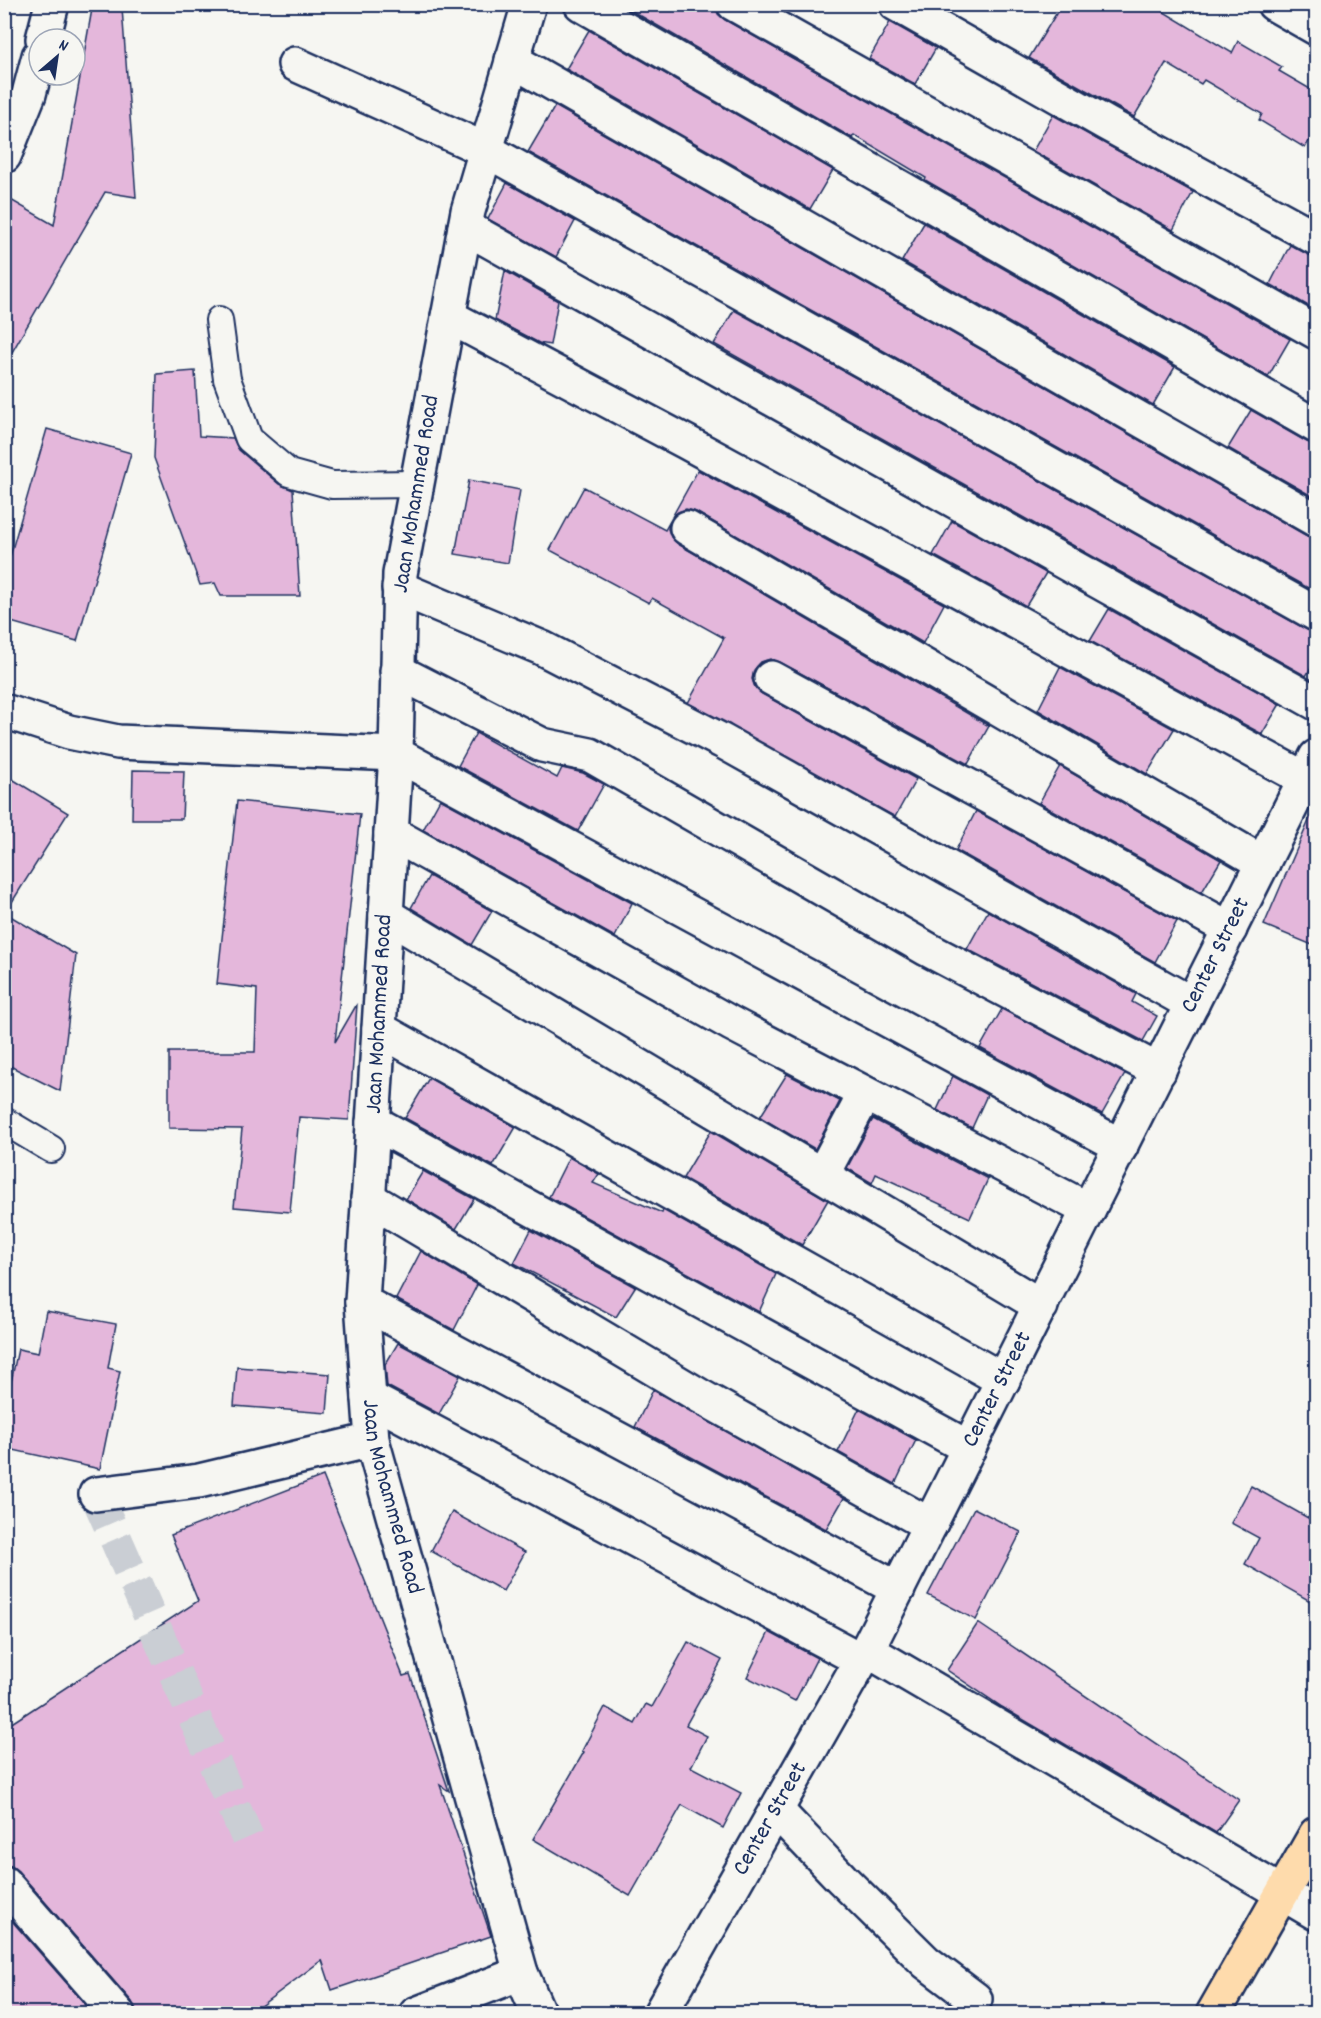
<svg xmlns="http://www.w3.org/2000/svg" width="1321" height="2018" viewBox="0 0 1321 2018" font-family="Dekko,sans-serif">
	<style>
		.building { fill: #e4b7db; stroke: #1b2f5e; stroke-width: 1.5 }
		.lines { fill: none; stroke-linecap: round; stroke-linejoin: round }
		.minor-tunnel { stroke: #caced4; stroke-width: 33; stroke-dasharray: 33 16; stroke-linecap: butt }
		.service-casing { stroke: #1b2f5e; stroke-width: 30 }
		.minor-casing { stroke: #1b2f5e; stroke-width: 38 }
		.primary-casing { stroke: #1b2f5e; stroke-width: 38 }
		.service { stroke: #f6f6f2; stroke-width: 26 }
		.minor { stroke: #f6f6f2; stroke-width: 33 }
		.primary { stroke: #fedbac; stroke-width: 33 }
		.labels { text-anchor: middle; dominant-baseline: central; stroke-width: 6; stroke-linejoin: round; paint-order: stroke }
		.street-label { font-size: 24px; fill: #1b2f5e; stroke: #f6f6f2 }
	</style>
	<rect width="100%" height="100%" fill="#f6f6f2"/>
	<filter id="ink" filterUnits="userSpaceOnUse"><feTurbulence type="fractalNoise" baseFrequency=".0167" numOctaves="2"/><feDisplacementMap in="SourceGraphic" scale="12" xChannelSelector="R" yChannelSelector="G"/><feConvolveMatrix kernelMatrix="1 2 1 2 8 2 1 2 1" color-interpolation-filters="sRGB"/></filter>
	<g filter="url(#ink)">
		<g class="building">
			<polygon points="620,4 715,4 718,14 725,20 1290,339 1268,377 925,180 926,178 854,135 852,138"/>
			<polygon points="1062,4 1151,4 1232,53 1238,41 1282,67 1279,71 1317,93 1317,128 1305,148 1259,120 1262,114 1204,80 1201,84 1166,63 1134,117 1029,58"/>
			<polygon points="122,8 136,197 105,192 4,366 4,196 54,225 92,9"/>
			<polygon points="890,22 936,48 915,84 869,59"/>
			<polygon points="589,30 833,170 810,209 566,69"/>
			<polygon points="555,106 1307,536 1317,539 1317,593 528,152"/>
			<polygon points="1053,115 1193,192 1173,230 1033,151"/>
			<polygon points="507,183 575,221 556,257 488,219"/>
			<polygon points="1317,194 1317,217 1307,212"/>
			<polygon points="924,223 1175,367 1153,405 902,261"/>
			<polygon points="1290,245 1307,254 1317,257 1317,311 1270,284"/>
			<polygon points="505,271 558,301 550,345 539,343 495,320"/>
			<polygon points="734,310 1307,630 1317,633 1317,659 1306,676 714,344"/>
			<polygon points="195,371 199,436 233,438 239,450 279,484 293,490 300,596 221,596 215,583 200,585 154,458 157,374"/>
			<polygon points="1251,410 1307,442 1317,445 1317,499 1228,448"/>
			<polygon points="47,429 131,453 77,641 4,620 4,577"/>
			<polygon points="698,470 944,604 923,643 696,512 686,509 678,512 672,517"/>
			<polygon points="469,480 520,490 508,563 455,554"/>
			<polygon points="584,487 665,530 670,521 668,529 671,537 678,544 989,726 968,764 780,662 770,659 761,662 754,670 752,679 755,687 762,694 916,779 895,817 688,703 724,638 652,598 649,603 550,550"/>
			<polygon points="952,521 1046,573 1026,606 933,555"/>
			<polygon points="1109,609 1280,704 1262,734 1090,641"/>
			<polygon points="1060,667 1174,729 1147,774 1038,710"/>
			<polygon points="476,733 557,778 562,768 583,773 604,784 578,831 458,766"/>
			<polygon points="1060,766 1221,860 1202,892 1039,803"/>
			<polygon points="133,770 184,771 182,819 132,819"/>
			<polygon points="4,774 68,813 5,913 76,955 60,1091 4,1063"/>
			<polygon points="440,799 632,903 615,937 423,830"/>
			<polygon points="237,801 360,814 335,1042 357,1004 349,1120 299,1117 290,1212 234,1207 242,1129 169,1128 169,1052 255,1052 257,989 217,984"/>
			<polygon points="1317,802 1317,947 1264,925"/>
			<polygon points="976,811 1177,921 1155,962 956,850"/>
			<polygon points="429,876 492,911 472,945 411,908"/>
			<polygon points="988,911 1136,994 1132,1002 1157,1016 1143,1041 967,949"/>
			<polygon points="1002,1009 1125,1074 1102,1114 980,1048"/>
			<polygon points="787,1074 840,1101 815,1149 760,1117"/>
			<polygon points="953,1076 987,1095 972,1128 937,1110"/>
			<polygon points="429,1078 516,1127 493,1166 405,1118"/>
			<polygon points="873,1119 988,1179 970,1218 876,1174 872,1183 847,1168"/>
			<polygon points="711,1131 828,1200 802,1245 683,1178"/>
			<polygon points="569,1157 599,1174 593,1183 662,1213 663,1210 776,1274 759,1312 549,1197"/>
			<polygon points="423,1171 474,1199 456,1229 406,1199"/>
			<polygon points="531,1230 635,1287 616,1317 514,1263"/>
			<polygon points="421,1251 477,1285 454,1330 396,1299"/>
			<polygon points="46,1311 116,1324 108,1368 120,1371 100,1469 4,1448 4,1415 18,1349 38,1353"/>
			<polygon points="398,1343 460,1376 439,1414 387,1386 385,1365"/>
			<polygon points="237,1367 330,1374 327,1413 234,1406"/>
			<polygon points="653,1390 844,1498 826,1529 635,1427"/>
			<polygon points="859,1409 916,1440 895,1484 838,1452"/>
			<polygon points="323,1476 403,1676 410,1674 449,1791 440,1785 491,1936 332,1990 322,1960 251,2013 136,2013 132,2002 18,1871 11,1866 4,1865 4,1728 198,1601 171,1535"/>
			<polygon points="1251,1486 1317,1523 1317,1605 1245,1564 1259,1538 1231,1523"/>
			<polygon points="974,1508 1021,1532 976,1620 928,1595"/>
			<polygon points="452,1512 525,1552 503,1591 431,1551"/>
			<polygon points="978,1623 1239,1800 1216,1833 1002,1707 947,1670"/>
			<polygon points="769,1632 817,1658 795,1701 747,1677"/>
			<polygon points="688,1642 722,1660 686,1725 707,1736 691,1767 741,1793 723,1828 682,1805 630,1896 533,1839 584,1752 582,1751 605,1707 635,1724 646,1704 652,1707"/>
			<polygon points="4,1912 93,2013 4,2013"/>
		</g>
		<g class="lines">
			<polyline class="minor-tunnel" points="96,1494 252,1848"/>
			<defs>
				<g id="service">
					<polyline points="219,320 227,379 249,439 289,473 332,485 416,484"/>
					<polyline points="4,1121 51,1149"/>
				</g>
				<g id="minor">
					<path id="s1" d="M 529,4 L 468,211 L 400,574 L 396,754 L 362,1302 L 372,1440 L 521,1973 L 539,2014"/>
					<polyline points="581,4 1316,426"/>
					<polyline points="734,4 1316,332"/>
					<polyline points="896,4 1107,124 1316,238"/>
					<polyline points="1274,4 1316,28"/>
					<polyline points="43,39 52,4"/>
					<polyline points="512,60 1316,520"/>
					<polyline points="295,64 486,150 1316,614"/>
					<polyline points="4,156 29,94 39,56"/>
					<polyline points="465,227 1316,703"/>
					<polyline points="448,316 686,442 1305,779"/>
					<polyline points="687,528 1263,863"/>
					<polyline points="399,588 542,648 722,741 1192,1004"/>
					<polyline points="397,671 542,745 590,755 927,949 1159,1071"/>
					<polyline points="771,678 1230,929"/>
					<polyline points="4,711 69,732 118,742 396,754 1121,1146"/>
					<polyline points="391,833 732,1024 1089,1210"/>
					<polyline points="386,915 1041,1306"/>
					<polyline points="379,1029 1003,1380"/>
					<polyline points="373,1122 969,1448"/>
					<polyline points="822,1175 865,1094"/>
					<polyline points="368,1198 700,1396 930,1525"/>
					<polyline points="362,1302 898,1589"/>
					<polyline points="369,1398 861,1660"/>
					<polyline points="96,1494 199,1481 372,1440"/>
					<polyline points="867,1650 1316,1913"/>
					<polyline points="776,1810 842,1879 926,1962 975,1999"/>
					<polyline points="4,1883 118,2014"/>
					<polyline points="416,2014 521,1973"/>
					<path id="s2" d="M 660,2014 L 867,1650 L 1316,757"/>
				</g>
				<polyline id="primary" points="1213,2014 1316,1834"/>
			</defs>
			<use href="#service" class="service-casing"/>
			<use href="#minor" class="minor-casing"/>
			<use href="#primary" class="primary-casing"/>
			<use href="#service" class="service"/>
			<use href="#minor" class="minor"/>
			<use href="#primary" class="primary"/>
		</g>
	</g>
	<g class="labels">
		<g class="street-label">
			<text transform="translate(417 494) rotate(-81)">Jaan Mohammed Road</text>
			<text stroke="none"><textPath href="#s2" startOffset="1196">Center Street</textPath></text>
			<text transform="translate(380 1014) rotate(-87)">Jaan Mohammed Road</text>
			<text stroke="none"><textPath href="#s2" startOffset="710">Center Street</textPath></text>
			<text stroke="none"><textPath href="#s1" startOffset="1512">Jaan Mohammed Road</textPath></text>
			<text stroke="none"><textPath href="#s2" startOffset="224">Center Street</textPath></text>
		</g>
	</g>
	<rect width="1321" height="2018" fill="none" stroke="#f6f6f2" stroke-width="24"/>
	<rect x="12" y="12" width="1297" height="1994" fill="none" stroke="#1b2f5e" stroke-width="2" filter="url(#ink)"/>
	<g transform="translate(57 57) rotate(29)"><circle r="28" fill="#f6f6f2" stroke="#9ea6b7" stroke-width="1.5"/>
	<path d="M0-4.5L10 22L0 15L-10 22Z" fill="#1b2f5e"/>
	<text y="-9" font-size="16" font-weight="bold" text-anchor="middle" fill="#1b2f5e">N</text>
	</g>
</svg>
